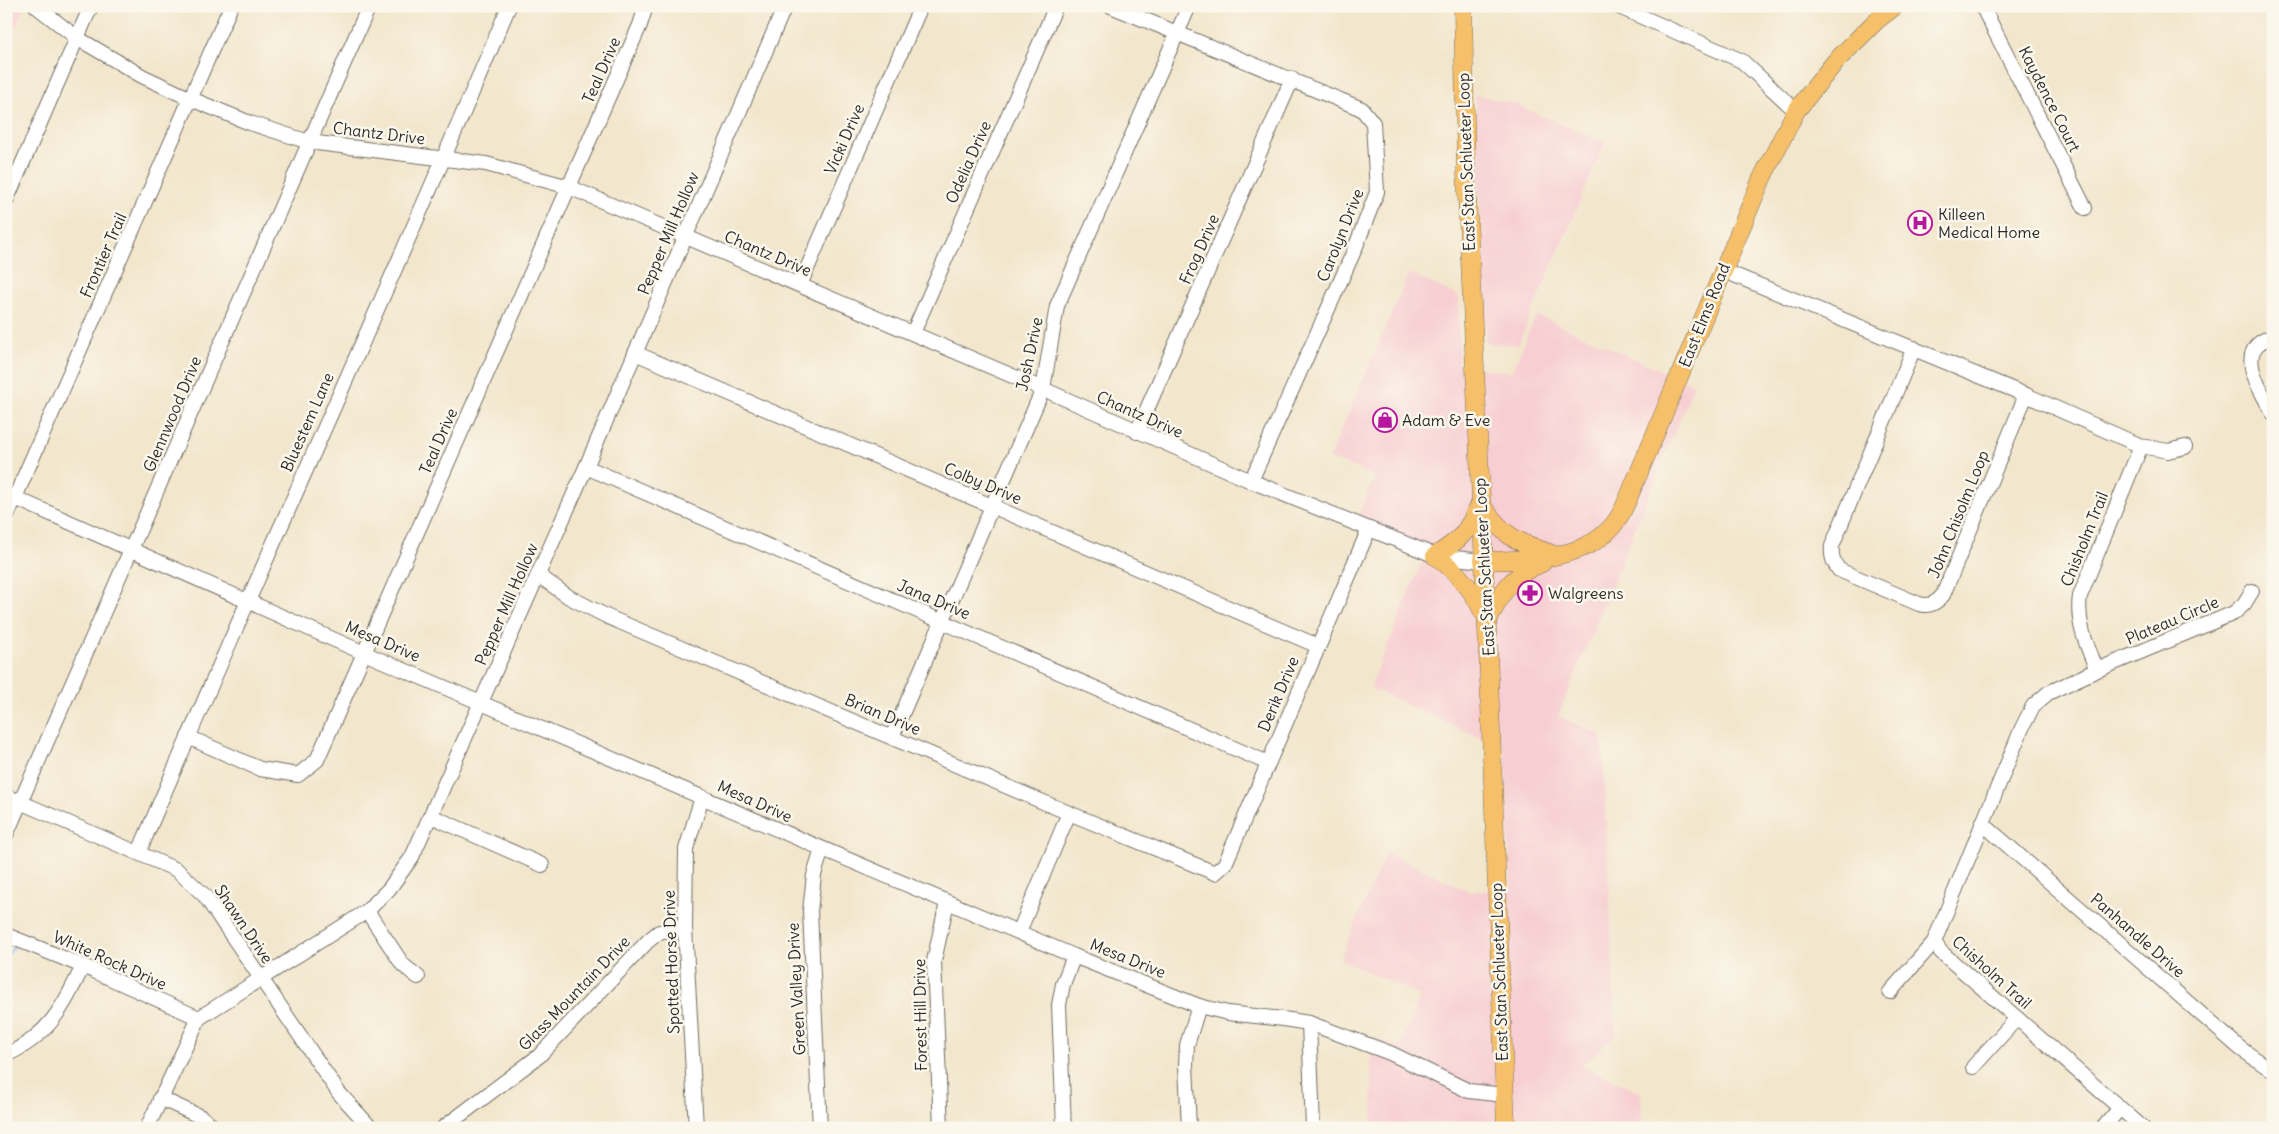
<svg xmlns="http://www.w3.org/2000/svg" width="2279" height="1134" viewBox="0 0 2279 1134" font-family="Delius,sans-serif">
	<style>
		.built { fill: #f7cfd2 }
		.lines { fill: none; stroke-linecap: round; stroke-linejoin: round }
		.stream { stroke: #86b8f2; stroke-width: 2.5 }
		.minor-casing { stroke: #716c63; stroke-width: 16 }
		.major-casing { stroke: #716c63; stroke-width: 19 }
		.minor { stroke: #fff; stroke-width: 14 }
		.major { stroke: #f6c06b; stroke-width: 18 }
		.labels { text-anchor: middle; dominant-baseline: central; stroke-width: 5; stroke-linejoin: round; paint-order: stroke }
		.street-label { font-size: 16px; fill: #2b2b2b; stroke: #fbf7ec }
		.poi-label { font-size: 16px; fill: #2b2b2b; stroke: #fbf7ec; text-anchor: start }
	</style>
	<rect width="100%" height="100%" fill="#fbf7ec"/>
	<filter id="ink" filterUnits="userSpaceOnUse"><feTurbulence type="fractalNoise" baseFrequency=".02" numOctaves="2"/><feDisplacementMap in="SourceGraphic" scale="10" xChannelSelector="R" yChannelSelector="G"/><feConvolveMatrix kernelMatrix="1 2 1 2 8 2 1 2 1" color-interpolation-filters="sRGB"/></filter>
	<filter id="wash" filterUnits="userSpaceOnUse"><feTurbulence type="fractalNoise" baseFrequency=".0096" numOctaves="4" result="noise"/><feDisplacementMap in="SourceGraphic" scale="20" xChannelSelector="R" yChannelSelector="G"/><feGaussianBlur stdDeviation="1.12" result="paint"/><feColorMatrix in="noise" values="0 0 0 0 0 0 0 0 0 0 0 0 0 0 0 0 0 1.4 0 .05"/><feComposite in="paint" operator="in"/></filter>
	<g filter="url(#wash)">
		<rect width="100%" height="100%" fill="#f2e6cc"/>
		<g class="built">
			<polygon points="6,6 25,6 6,48"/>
			<polygon points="1475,95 1514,104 1605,143 1518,345 1486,343"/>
			<polygon points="1409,273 1459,296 1459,366 1512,372 1536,315 1694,385 1558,716 1602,735 1616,1036 1581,1065 1641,1093 1642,1128 1373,1128 1371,1058 1375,1039 1399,1047 1421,996 1340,959 1386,852 1470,892 1511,888 1504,748 1370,688 1424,557 1353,527 1375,476 1329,458"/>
		</g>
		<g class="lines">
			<polyline class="stream" points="6,956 15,946"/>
		</g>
	</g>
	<g filter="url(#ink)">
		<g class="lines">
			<defs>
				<g id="minor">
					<polyline points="36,6 77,38 142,76 191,99 250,123 309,142 486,164 569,187 1043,389 1251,481 1436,556 1483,561"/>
					<polyline points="1111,6 1362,109 1373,123 1377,192 1354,251 1251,481"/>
					<polyline points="1617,6 1742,61 1796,111"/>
					<polyline points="1982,6 2085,208"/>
					<polyline points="6,201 91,6"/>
					<polyline points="1722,270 2026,395 2141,446 2168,451 2185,447"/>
					<polyline points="800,285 921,6"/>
					<polyline points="913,333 1056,6"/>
					<path d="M 2273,337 C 2231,347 2261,391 2273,413"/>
					<path d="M 1914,348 L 1832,546 C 1831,556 1833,562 1839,570 L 1919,604 C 1930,607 1936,603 1943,595 L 2026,395"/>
					<polyline points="635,353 1318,646"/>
					<polyline points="1137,432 1292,79"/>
					<polyline points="586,467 1268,763"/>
					<polyline points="6,494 364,653 1074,956 1199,1006 1228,1013 1283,1019 1309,1023 1390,1053 1469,1091 1504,1095"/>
					<polyline points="6,518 231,6"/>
					<polyline points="538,575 569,597 608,617 1069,813 1215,873 1225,864 1369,529"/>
					<path d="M 2097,670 C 2087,646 2076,623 2080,596 L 2141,446"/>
					<polyline points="188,737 260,769 298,775 317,760 640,25 646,6"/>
					<polyline points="892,737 1043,389 1057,306 1189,6"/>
					<polyline points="6,796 177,870 205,896 339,1093 371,1128"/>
					<polyline points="431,816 542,865"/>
					<polyline points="1982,823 2241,1049 2273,1071"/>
					<polyline points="6,835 369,6"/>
					<path d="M 139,852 C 259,569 389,290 509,6"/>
					<polyline points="367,911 403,965 418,977"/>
					<polyline points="1019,932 1069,813"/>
					<polyline points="6,935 83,966 199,1018"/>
					<polyline points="1890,992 1934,942"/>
					<polyline points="1309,1023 1313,1128"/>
					<path d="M 6,1055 C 50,1035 63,1007 83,966"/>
					<polyline points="1973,1067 2017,1018"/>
					<polyline points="160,1098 201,1117 215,1128"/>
					<polyline points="147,1128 199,1018 367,911 389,889 412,857 586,467 785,6"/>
					<polyline points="443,1128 539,1056 648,941 659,932 685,927"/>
					<polyline points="696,1128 685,927 686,849 702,797"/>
					<polyline points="820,1128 810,911 814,875 822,849"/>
					<polyline points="941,1128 934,961 947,902"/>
					<polyline points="1064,1128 1059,1005 1063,984 1074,956"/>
					<polyline points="1189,1128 1186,1065 1187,1045 1199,1006"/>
					<polyline points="2103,1128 2120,1108"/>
					<polyline points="2143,1128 1941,952 1934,942 2022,728 2033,706 2048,693 2097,670 2234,613 2244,604 2252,591"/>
				</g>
				<g id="major">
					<polyline points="1463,6 1466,173 1488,651 1506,1128"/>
					<path d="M 1480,503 C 1503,536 1514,541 1552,554"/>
					<path d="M 1435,556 C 1461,539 1466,534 1479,506"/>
					<path d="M 1436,556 C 1456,571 1473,590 1483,612"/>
					<path d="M 1483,561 C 1527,560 1590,561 1617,520 C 1626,507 1631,490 1638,475 L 1762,178 L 1796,111 L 1835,62 L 1877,20 L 1895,6"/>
					<path d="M 1487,623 C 1501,593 1510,575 1542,563"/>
				</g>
			</defs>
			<use href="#minor" class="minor-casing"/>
			<use href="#major" class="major-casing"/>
			<use href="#minor" class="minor"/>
			<use href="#major" class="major"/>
		</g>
	</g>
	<defs>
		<symbol id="hospital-ring" viewBox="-11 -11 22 22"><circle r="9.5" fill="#fbf7ec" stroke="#b5179e" stroke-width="1.5"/><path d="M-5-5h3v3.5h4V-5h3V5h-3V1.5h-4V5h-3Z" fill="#b5179e"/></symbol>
		<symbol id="shop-ring" viewBox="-11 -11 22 22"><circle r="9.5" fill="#fbf7ec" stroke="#b5179e" stroke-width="1.5"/><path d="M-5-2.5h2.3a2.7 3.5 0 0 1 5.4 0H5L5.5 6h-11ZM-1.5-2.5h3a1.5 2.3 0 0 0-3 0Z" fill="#b5179e"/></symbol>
		<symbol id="pharmacy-ring" viewBox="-11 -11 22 22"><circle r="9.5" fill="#fbf7ec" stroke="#b5179e" stroke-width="1.5"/><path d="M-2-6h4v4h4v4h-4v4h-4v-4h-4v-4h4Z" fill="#b5179e"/></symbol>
	</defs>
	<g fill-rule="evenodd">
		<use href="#hospital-ring" x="1906" y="209" width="28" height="28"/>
		<use href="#shop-ring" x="1371" y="406" width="28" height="28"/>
		<use href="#pharmacy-ring" x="1516" y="579" width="28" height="28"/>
	</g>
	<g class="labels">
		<g class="street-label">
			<text transform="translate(601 70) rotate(-66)">Teal Drive</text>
			<text transform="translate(2050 99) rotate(63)">Kaydence Court</text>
			<text transform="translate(379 133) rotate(7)">Chantz Drive</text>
			<text transform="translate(844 139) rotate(-66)">Vicki Drive</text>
			<text transform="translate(968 162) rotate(-66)">Odelia Drive</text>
			<text transform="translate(1466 162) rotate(-92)">East Stan Schlueter Loop</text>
			<text transform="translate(668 233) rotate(-67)">Pepper Mill Hollow</text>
			<text transform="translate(1340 235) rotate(-68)">Carolyn Drive</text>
			<text transform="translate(1199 249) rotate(-66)">Frog Drive</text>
			<text transform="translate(768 253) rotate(23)">Chantz Drive</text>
			<text transform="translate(103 255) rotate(-66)">Frontier Trail</text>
			<text transform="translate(1704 315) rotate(-68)">East Elms Road</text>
			<text transform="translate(1029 354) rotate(-78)">Josh Drive</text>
			<text transform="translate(172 414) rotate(-67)">Glennwood Drive</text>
			<text transform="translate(1140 414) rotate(24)">Chantz Drive</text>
			<text transform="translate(307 422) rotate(-66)">Bluestem Lane</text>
			<text transform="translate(438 441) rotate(-66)">Teal Drive</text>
			<text transform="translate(983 483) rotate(23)">Colby Drive</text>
			<text transform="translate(1958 514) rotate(-68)">John Chisolm Loop</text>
			<text transform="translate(2084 539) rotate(-68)">Chisholm Trail</text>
			<text transform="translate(1484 567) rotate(-93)">East Stan Schlueter Loop</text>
			<text transform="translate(934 599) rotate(23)">Jana Drive</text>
			<text transform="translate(506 604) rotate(-66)">Pepper Mill Hollow</text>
			<text transform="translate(2172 620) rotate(-23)">Plateau Circle</text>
			<text transform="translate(383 641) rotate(23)">Mesa Drive</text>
			<text transform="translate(1278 694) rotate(-67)">Derik Drive</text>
			<text transform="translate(883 714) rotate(23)">Brian Drive</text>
			<text transform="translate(755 801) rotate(24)">Mesa Drive</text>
			<text transform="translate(244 924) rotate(56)">Shawn Drive</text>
			<text transform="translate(2138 935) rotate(41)">Panhandle Drive</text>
			<text transform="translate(1128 958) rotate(22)">Mesa Drive</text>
			<text transform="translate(110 960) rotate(24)">White Rock Drive</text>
			<text transform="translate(671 962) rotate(-92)">Spotted Horse Drive</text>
			<text transform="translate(1499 972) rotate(-92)">East Stan Schlueter Loop</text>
			<text transform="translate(1992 972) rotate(42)">Chisholm Trail</text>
			<text transform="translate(796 989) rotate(-93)">Green Valley Drive</text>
			<text transform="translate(574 993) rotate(-46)">Glass Mountain Drive</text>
			<text transform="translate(920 1015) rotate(-91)">Forest Hill Drive</text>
		</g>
		<g class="poi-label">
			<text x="1938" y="214">Killeen<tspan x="1938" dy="18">Medical Home</tspan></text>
			<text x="1402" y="420">Adam &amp; Eve</text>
			<text x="1548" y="593">Walgreens</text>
		</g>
	</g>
	<rect width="2279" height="1134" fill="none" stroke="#fbf7ec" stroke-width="25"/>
</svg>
